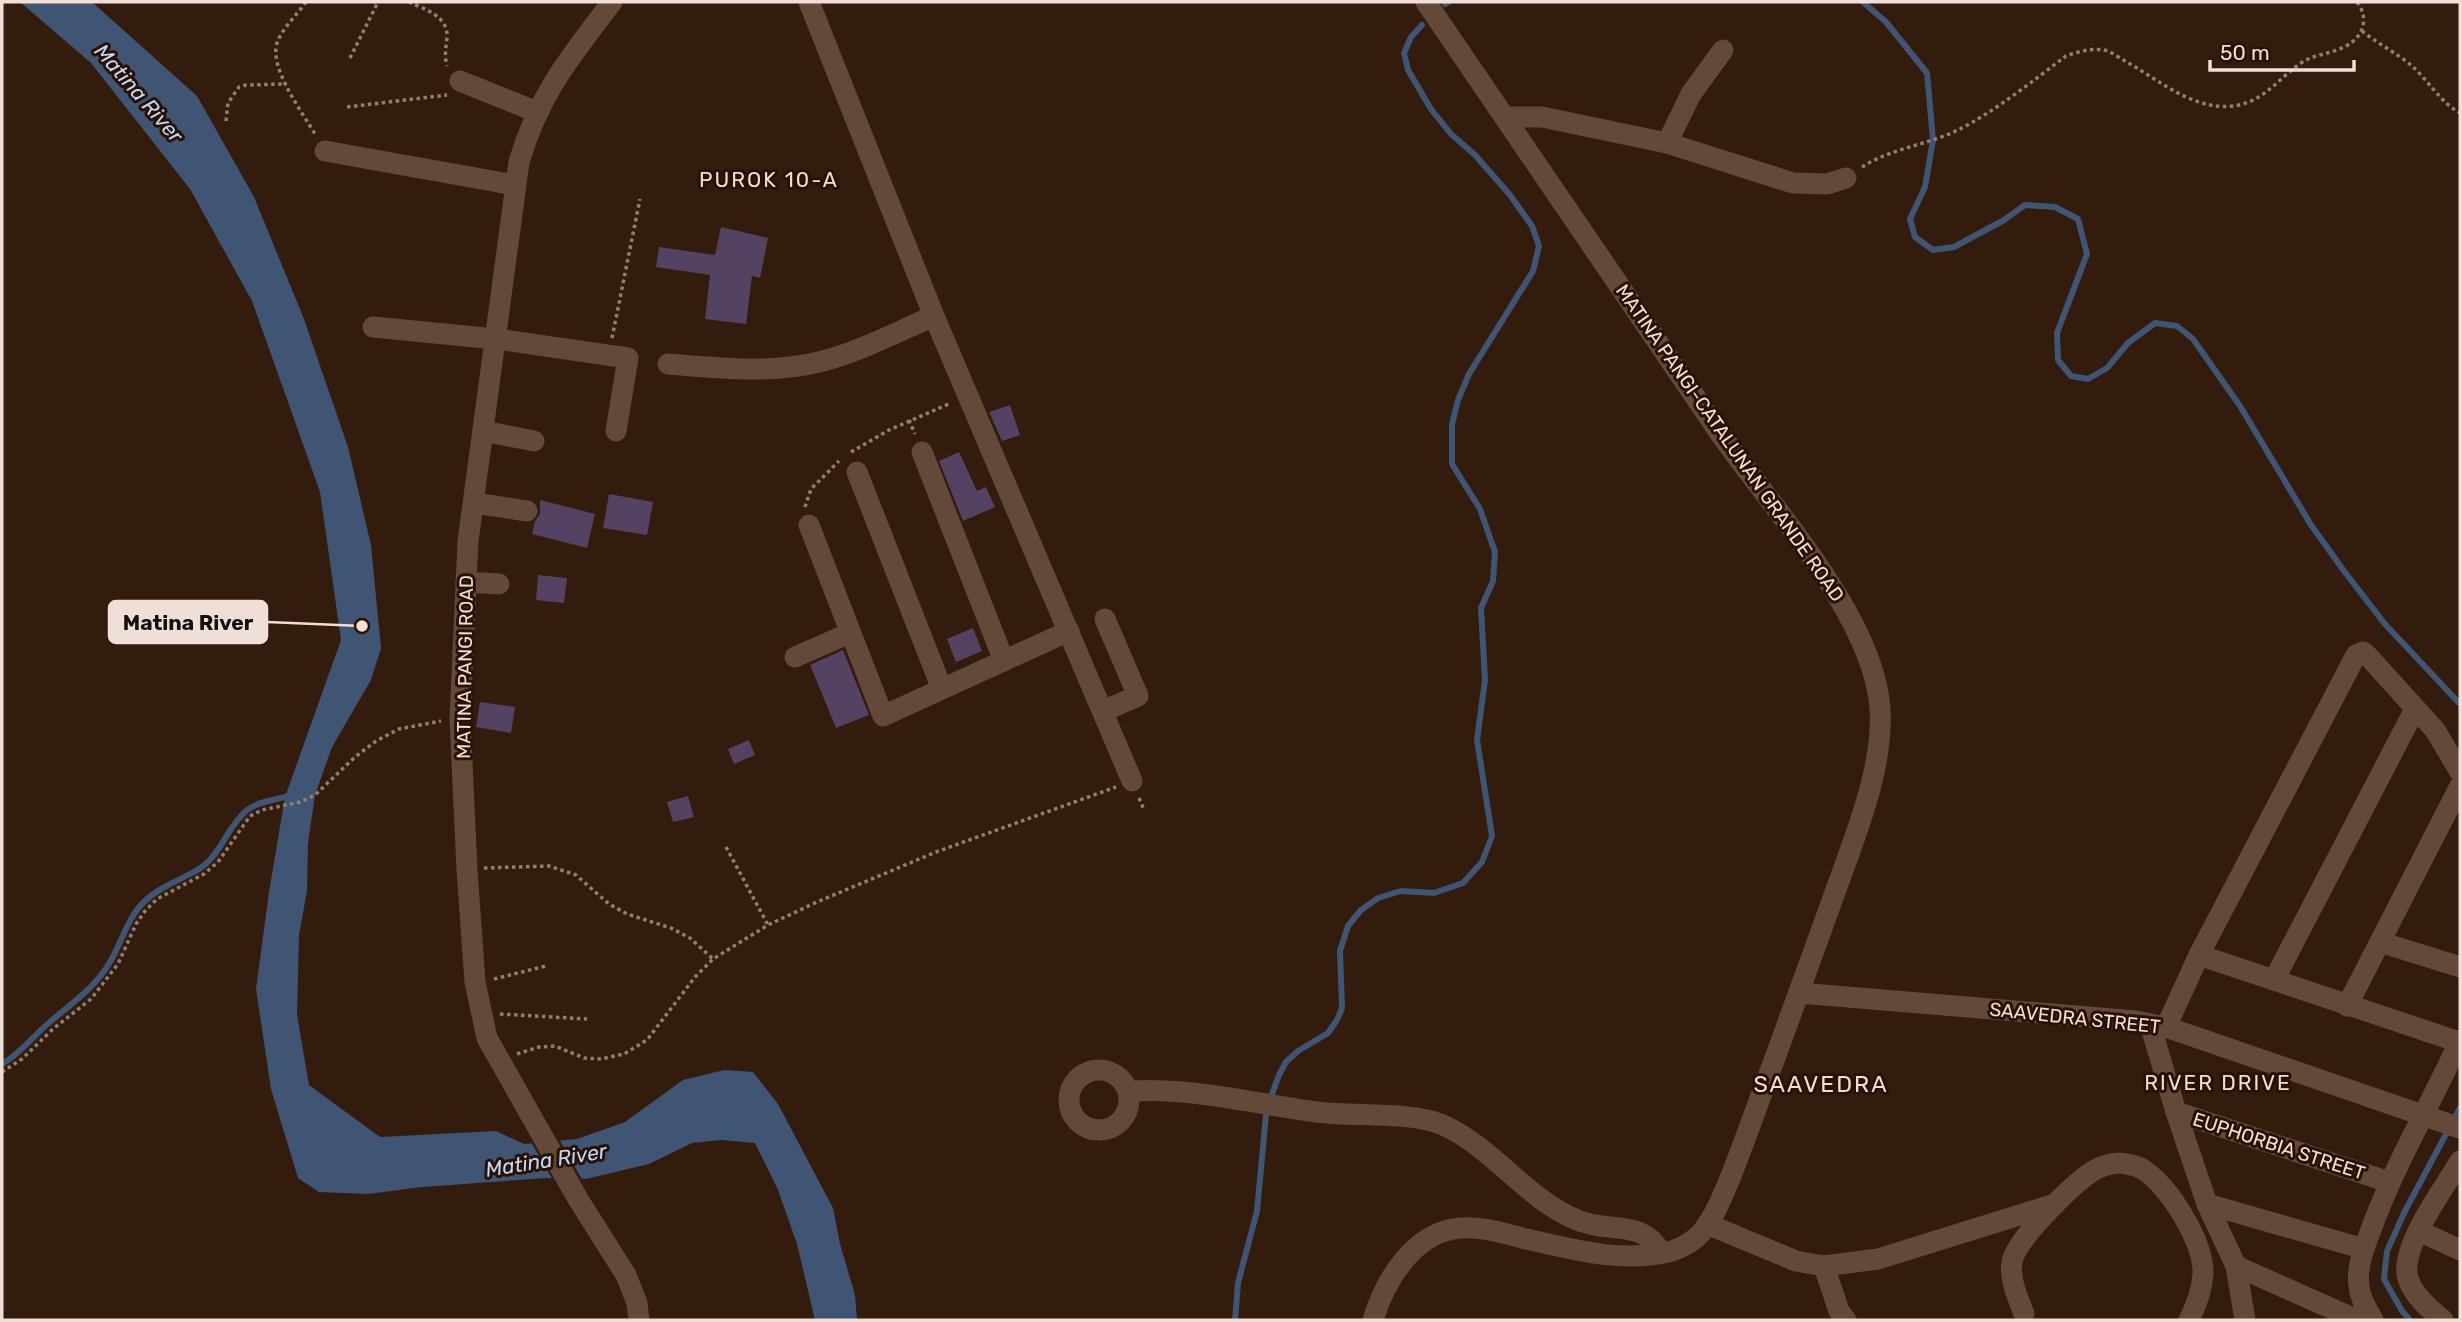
<svg xmlns="http://www.w3.org/2000/svg" width="2462" height="1322" viewBox="0 0 2462 1322" font-family="Rubik,sans-serif">
	<style>
		.water { fill: #405473 }
		.pier { fill: #331b0e }
		.lines { fill: none; stroke-linecap: round; stroke-linejoin: round }
		.stream { stroke: #405473; stroke-width: 6 }
		.building { fill: #544262 }
		.path { stroke: #937e74; stroke-width: 3.5; stroke-dasharray: 3.5 3.5; stroke-linecap: butt }
		.minor { stroke: #64483a; stroke-width: 21 }
		.labels { text-anchor: middle; dominant-baseline: central; stroke-width: 6; stroke-linejoin: round; paint-order: stroke }
		.street-label { font-size: 19px; fill: #f0dfd7; stroke: #291106 }
		.water-label { font-size: 21px; font-style: italic; fill: #c3d9fa; stroke: #291106 }
		.neighbourhood-label { font-size: 21px; letter-spacing: 2px; fill: #f0dfd7; stroke: #291106 }
		.quarter-label { font-size: 23px; letter-spacing: 2px; fill: #f0dfd7; stroke: #291106 }
		.leader { fill: none; stroke: #f0dfd7; stroke-width: 2.5 }
		.callout-dot { fill: #f0dfd7; stroke: #291106; stroke-width: 2.5 }
		.callout { fill: #f0dfd7; stroke: #f0dfd7; stroke-width: 2.5 }
		.callout-label { font-size: 21px; text-anchor: middle; font-weight: bold; fill: #111 }
	</style>
	<rect width="100%" height="100%" fill="#331b0e"/>
	<polygon class="water" points="20,2 92,2 197,96 254,197 304,319 348,447 371,545 381,648 371,680 332,747 315,795 308,843 307,891 299,935 297,1015 309,1085 380,1137 496,1131 524,1144 577,1139 625,1122 683,1080 724,1070 753,1072 778,1104 833,1208 840,1244 855,1295 857,1320 815,1320 797,1244 778,1190 755,1143 721,1140 692,1143 649,1164 586,1179 547,1178 422,1187 368,1194 319,1192 298,1178 271,1089 256,989 269,892 285,797 341,640 320,492 252,301 190,189 91,63"/>
	<polygon class="pier" points="558,1137 584,1183 554,1182 530,1140"/>
	<g class="lines">
		<g class="stream">
			<polyline points="1863,2 1886,22 1927,73 1933,140 1925,187 1910,219 1915,237 1933,250 1954,247 2004,220 2025,205 2055,207 2078,219 2087,254 2057,333 2058,360 2071,376 2088,379 2107,368 2128,343 2155,323 2177,326 2193,339 2240,406 2311,525 2344,571 2384,623 2460,704"/>
			<polyline points="1445,4 1449,2"/>
			<path d="M 2,1064 C 21,1053 33,1036 50,1022 C 72,1003 95,988 110,962 C 121,944 126,922 140,906 C 156,888 179,881 199,869 C 222,854 227,827 246,811 C 259,800 276,801 291,795"/>
			<polyline points="1272,1094 1279,1075 1286,1062 1298,1051 1328,1033 1337,1020 1342,1008 1340,951 1348,926 1361,910 1378,898 1401,891 1434,893 1463,883 1482,862 1492,836 1477,740 1485,680 1481,608 1493,581 1495,552 1480,509 1452,464 1452,424 1458,400 1469,374 1533,271 1539,246 1532,226 1510,195 1475,155 1451,134 1431,109 1408,70 1404,53 1411,37 1422,25"/>
			<polyline points="1235,1320 1238,1283 1257,1211 1266,1115"/>
			<polyline points="2410,1320 2402,1311 2384,1279 2387,1251 2405,1211 2460,1108"/>
		</g>
	</g>
	<g class="building">
		<polygon points="721,227 768,238 760,278 752,276 746,324 705,319 710,275 656,267 659,247 715,255"/>
		<polygon points="1010,405 1020,435 1002,441 989,412"/>
		<polygon points="959,452 977,491 986,487 995,507 963,521 939,461"/>
		<polygon points="609,494 653,502 647,535 603,528"/>
		<polygon points="540,500 595,514 587,548 532,534 535,521 540,514"/>
		<polygon points="538,575 567,578 564,603 536,600"/>
		<polygon points="973,628 982,651 956,662 947,639"/>
		<polygon points="843,650 869,715 836,728 810,665"/>
		<polygon points="480,702 515,707 511,733 476,727"/>
		<polygon points="749,740 755,755 734,764 728,749"/>
		<polygon points="688,796 694,817 673,822 667,802"/>
	</g>
	<g class="lines">
		<g class="path">
			<path d="M 306,2 C 297,15 283,27 277,43 C 269,68 302,112 315,134"/>
			<path d="M 409,2 C 424,9 449,16 447,38 C 446,48 444,55 447,66"/>
			<path d="M 2362,31 C 2378,44 2397,53 2412,66 C 2428,80 2441,103 2460,113"/>
			<polyline points="350,58 378,2"/>
			<polyline points="347,107 447,95"/>
			<polyline points="226,121 228,103 239,87 246,85 286,84"/>
			<path d="M 1862,167 C 1892,148 1927,145 1958,130 C 1994,112 2034,80 2066,56 C 2080,51 2094,47 2108,51 C 2114,54 2121,59 2127,62 C 2160,81 2198,114 2239,105 C 2266,99 2280,77 2301,63 C 2314,54 2332,54 2346,46 C 2364,37 2369,17 2357,2"/>
			<polyline points="612,338 640,199"/>
			<polyline points="909,420 915,434"/>
			<polyline points="851,452 889,430 951,403"/>
			<polyline points="805,507 811,489 839,461"/>
			<polyline points="1139,798 1144,810"/>
			<polyline points="726,847 768,925"/>
			<polyline points="484,868 549,866 576,875 609,904 627,914 671,928 690,938 713,959"/>
			<polyline points="494,979 546,966"/>
			<polyline points="500,1014 587,1019"/>
			<polyline points="517,1054 539,1047 555,1046 584,1058 601,1059 624,1054 647,1040 695,977 713,959 768,925 817,902 936,852 1116,787"/>
			<polyline points="2,1072 22,1059 53,1029 91,999 118,964 136,924 145,911 157,899 204,874 218,862 250,816 262,810 300,802 315,795 355,757 376,741 399,729 441,721"/>
		</g>
		<g class="minor">
			<path d="M 612,2 C 570,57 539,94 519,162 L 468,541 L 460,719 L 467,870 L 475,982 L 487,1038 L 578,1199 L 626,1275 L 637,1303 L 639,1320"/>
			<polyline points="809,2 934,316 1132,781"/>
			<polyline points="460,81 537,112"/>
			<polyline points="1506,117 1542,117 1667,143 1793,183 1827,184 1846,178"/>
			<polyline points="1667,143 1691,94 1723,50"/>
			<polyline points="325,151 515,185"/>
			<polyline points="373,327 496,339 628,358 616,431"/>
			<path d="M 668,364 C 717,368 770,374 819,362 C 859,352 897,332 934,316"/>
			<polyline points="483,431 534,441"/>
			<polyline points="922,452 1004,661"/>
			<polyline points="857,472 942,689"/>
			<polyline points="474,503 527,511"/>
			<polyline points="809,525 883,716 1069,631"/>
			<polyline points="466,582 499,584"/>
			<polyline points="795,657 850,633"/>
			<polyline points="1103,711 1138,696 1105,619"/>
			<polyline points="2380,942 2460,967"/>
			<polyline points="2199,955 2459,1042"/>
			<polyline points="2274,980 2415,709"/>
			<polyline points="1799,993 2136,1021 2166,1027 2460,1128"/>
			<polyline points="2347,1006 2460,786"/>
			<polyline points="2150,1024 2176,1112 2389,1182"/>
			<polyline points="2166,1027 2199,955 2356,655 2363,652 2367,655 2435,730 2460,772"/>
			<circle cx="1099" cy="1100" r="30"/>
			<path d="M 1128,1091 C 1193,1087 1254,1104 1317,1112 C 1355,1117 1410,1111 1443,1125 C 1494,1148 1526,1199 1577,1220 C 1609,1234 1643,1218 1661,1253"/>
			<polyline points="2176,1112 2207,1204 2236,1266 2245,1320"/>
			<polyline points="2207,1204 2364,1249"/>
			<polyline points="1707,1224 1796,1261 1824,1266 1878,1259 2055,1204"/>
			<polyline points="2419,1231 2460,1250"/>
			<polyline points="1824,1266 1839,1311 1846,1320"/>
			<polyline points="2236,1266 2355,1319"/>
			<path d="M 2024,1314 C 2018,1298 2009,1279 2012,1262 C 2016,1239 2073,1184 2093,1171 C 2099,1167 2112,1163 2118,1163 C 2125,1163 2138,1166 2144,1170 C 2170,1188 2204,1242 2203,1274 C 2202,1291 2196,1306 2189,1320"/>
			<path d="M 1373,1320 C 1385,1280 1414,1232 1460,1228 C 1481,1226 1502,1233 1522,1238 C 1571,1249 1622,1264 1672,1251 C 1684,1247 1694,1241 1702,1232 C 1715,1216 1723,1195 1731,1176 C 1746,1137 1760,1098 1775,1058 C 1794,1005 1813,952 1833,898 C 1853,841 1884,770 1880,708 C 1873,615 1771,507 1719,432 C 1621,289 1525,145 1426,2"/>
			<path d="M 2373,1320 C 2367,1309 2360,1299 2359,1286 C 2356,1265 2366,1243 2373,1224 C 2397,1160 2432,1102 2460,1040"/>
			<path d="M 2443,1320 C 2429,1309 2410,1293 2407,1274 C 2403,1242 2444,1189 2460,1161"/>
		</g>
	</g>
	<g class="labels">
		<g class="street-label">
			<text transform="translate(1730 443) rotate(55)">MATINA PANGI-CATALUNAN GRANDE ROAD</text>
			<text transform="translate(465 667) rotate(-89)">MATINA PANGI ROAD</text>
			<text transform="translate(2075 1018) rotate(6)">SAAVEDRA STREET</text>
			<text transform="translate(2279 1146) rotate(18)">EUPHORBIA STREET</text>
		</g>
		<g class="water-label">
			<text transform="translate(139 93) rotate(49)">Matina River</text>
			<text transform="translate(546 1160) rotate(-9)">Matina River</text>
		</g>
		<g class="neighbourhood-label">
			<text x="769" y="179">PUROK 10-A</text>
			<text x="2218" y="1082">RIVER DRIVE</text>
		</g>
		<g class="quarter-label">
			<text x="1821" y="1084">SAAVEDRA</text>
		</g>
	</g>
	<path class="leader" d="M362 626L267 622"/>
	<circle class="callout-dot" cx="362" cy="626" r="7"/>
	<rect class="callout" x="109" y="601" width="158" height="42" rx="7"/>
	<g class="callout-label">
		<text x="188" y="630">Matina River</text>
	</g>
	<rect width="2462" height="1322" fill="none" stroke="#f0dfd7" stroke-width="7"/>
	<path d="M2210 60v10h144v-10" fill="none" stroke="#f0dfd7" stroke-width="3.5"/>
	<text x="2220" y="60" font-size="21" fill="#f0dfd7" stroke="#291106" stroke-width="5" paint-order="stroke">50 m</text>
</svg>
